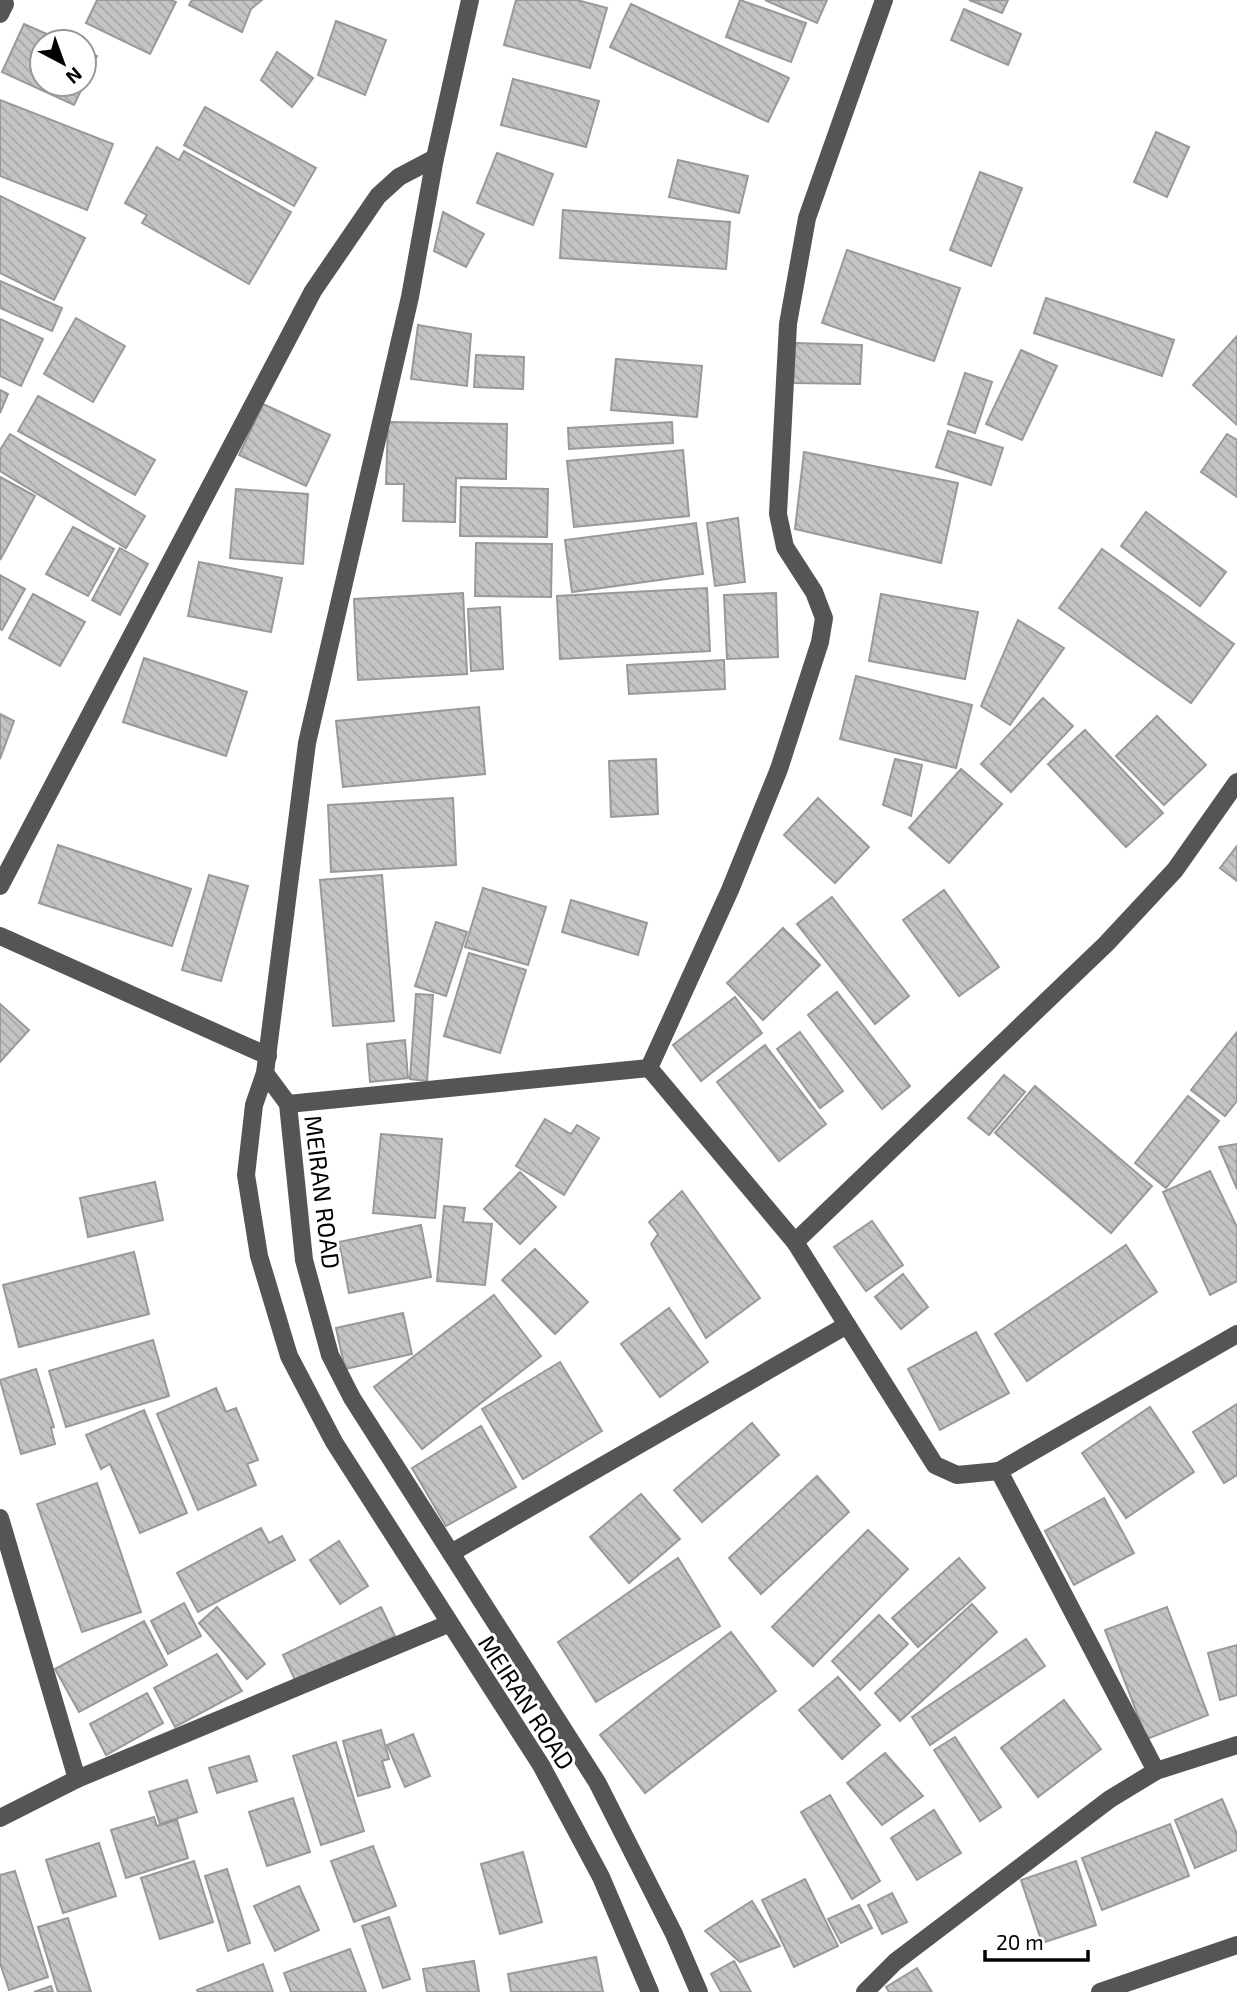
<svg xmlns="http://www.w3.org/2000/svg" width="1237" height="1992" viewBox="0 0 1237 1992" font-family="'Exo 2',sans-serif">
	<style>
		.building { fill: url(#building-back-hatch); stroke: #999; stroke-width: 2 }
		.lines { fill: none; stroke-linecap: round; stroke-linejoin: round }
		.minor { stroke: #555; stroke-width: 18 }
		.labels { text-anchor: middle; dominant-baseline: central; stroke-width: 6; stroke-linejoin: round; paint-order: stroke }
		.street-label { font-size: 24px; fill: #000; stroke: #fff }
	</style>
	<defs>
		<pattern id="building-back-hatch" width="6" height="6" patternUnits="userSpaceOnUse" patternTransform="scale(1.75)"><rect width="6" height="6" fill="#c4c4c4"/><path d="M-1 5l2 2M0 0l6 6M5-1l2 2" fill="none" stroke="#a7a7a7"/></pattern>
	</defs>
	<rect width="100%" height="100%" fill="#fff"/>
	<g class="building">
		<polygon points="97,0 171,0 176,2 150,54 86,23"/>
		<polygon points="192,0 262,0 251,9 242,32 189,5"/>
		<polygon points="516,0 577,0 607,8 590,68 504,45"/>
		<polygon points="740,0 806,23 791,62 726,37"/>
		<polygon points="765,0 827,0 817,23"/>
		<polygon points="969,0 1008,0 1002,13"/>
		<polygon points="631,4 789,78 768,122 610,47"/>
		<polygon points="964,9 1021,34 1008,65 951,40"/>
		<polygon points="336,21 386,40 365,95 318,75"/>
		<polygon points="24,24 65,42 42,42 42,84 84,84 74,105 2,72"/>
		<polygon points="84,51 97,56 84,84"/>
		<polygon points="277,52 313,78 292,107 261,80"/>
		<polygon points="513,79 599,101 586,147 501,125"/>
		<polygon points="0,100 113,144 87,210 0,176"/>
		<polygon points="205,107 316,168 294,206 184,145"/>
		<polygon points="1156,132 1189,147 1167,197 1134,182"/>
		<polygon points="157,147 179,160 184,151 291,212 249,284 142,223 147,215 125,203"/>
		<polygon points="497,153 553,174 533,225 477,203"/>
		<polygon points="678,160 748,176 739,213 669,197"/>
		<polygon points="980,172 1022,188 991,266 950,250"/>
		<polygon points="0,196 85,238 54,300 0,273"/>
		<polygon points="563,210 730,222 726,269 560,258"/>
		<polygon points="443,212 484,234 466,267 434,251"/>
		<polygon points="847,250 960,288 934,361 822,323"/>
		<polygon points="0,281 62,308 52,331 0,308"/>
		<polygon points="1046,298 1174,340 1162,376 1034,333"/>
		<polygon points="76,318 125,346 93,402 44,374"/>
		<polygon points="0,319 43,339 21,386 0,376"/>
		<polygon points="418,325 471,334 467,386 411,379"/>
		<polygon points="1237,336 1237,425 1193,385"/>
		<polygon points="795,343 862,345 860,384 793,383"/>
		<polygon points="1021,350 1057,366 1022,440 986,424"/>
		<polygon points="476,355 524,357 523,389 474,387"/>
		<polygon points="616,359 702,366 697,417 611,410"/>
		<polygon points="965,373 992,382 975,433 948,424"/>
		<polygon points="0,390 8,394 0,413"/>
		<polygon points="38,396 155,460 135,495 18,431"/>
		<polygon points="263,404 330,435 306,486 239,455"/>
		<polygon points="388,422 507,424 506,479 456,478 455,522 403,521 404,484 386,484"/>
		<polygon points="672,422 673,443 569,449 568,428"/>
		<polygon points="948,431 1003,448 991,485 936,467"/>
		<polygon points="10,434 145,516 126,548 0,471 0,450"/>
		<polygon points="1227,434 1237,440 1237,497 1201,472"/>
		<polygon points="683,450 689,516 574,527 567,461"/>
		<polygon points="804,452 958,483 941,563 795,529"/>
		<polygon points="0,477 35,496 0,560"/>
		<polygon points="461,487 548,489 547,537 460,536"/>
		<polygon points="236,489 308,494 303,564 230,558"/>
		<polygon points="1146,512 1226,572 1200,606 1121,546"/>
		<polygon points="738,518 745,582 715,586 707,523"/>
		<polygon points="696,523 703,574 572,592 565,540"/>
		<polygon points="73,527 114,549 88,596 46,574"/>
		<polygon points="476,543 552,544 551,597 475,596"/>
		<polygon points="120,548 148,564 120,615 92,600"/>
		<polygon points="1102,549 1234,644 1191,703 1059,608"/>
		<polygon points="199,562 282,578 271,632 188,616"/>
		<polygon points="0,575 25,589 2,630 0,629"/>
		<polygon points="707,588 710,651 560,659 557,596"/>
		<polygon points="463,593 467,674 358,680 354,599"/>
		<polygon points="776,593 778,657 727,659 724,595"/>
		<polygon points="33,594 85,622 60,666 9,638"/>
		<polygon points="881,594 978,612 965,679 869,661"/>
		<polygon points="500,607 503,669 471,671 468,609"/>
		<polygon points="1018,620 1064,648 1010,725 981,706"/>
		<polygon points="144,658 247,692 226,756 123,722"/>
		<polygon points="724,660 725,689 629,694 627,665"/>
		<polygon points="856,676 972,705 956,768 840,739"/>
		<polygon points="1043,698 1073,726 1011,792 981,764"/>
		<polygon points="479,707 485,774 343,787 336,721"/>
		<polygon points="0,714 14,721 0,759"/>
		<polygon points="1157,716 1206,765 1164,805 1116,756"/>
		<polygon points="1085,730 1163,813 1126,847 1048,764"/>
		<polygon points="656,759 658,814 611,817 609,761"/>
		<polygon points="895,759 922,765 911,816 883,805"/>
		<polygon points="961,769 1002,804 949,863 909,828"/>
		<polygon points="453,798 456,865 331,872 328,805"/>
		<polygon points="818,798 869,847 835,883 784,835"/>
		<polygon points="58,845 191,889 172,946 39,903"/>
		<polygon points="1237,846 1237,881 1220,868"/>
		<polygon points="209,875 248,886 221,981 182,970"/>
		<polygon points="382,875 394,1021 333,1026 320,880"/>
		<polygon points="483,888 546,907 528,965 465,947"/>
		<polygon points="944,890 999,967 959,996 903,920"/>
		<polygon points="832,897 909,996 875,1024 797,924"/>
		<polygon points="571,900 647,923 638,955 562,932"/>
		<polygon points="436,922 467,932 446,996 415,986"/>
		<polygon points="783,928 820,965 763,1020 727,983"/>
		<polygon points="469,953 526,970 500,1053 444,1036"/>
		<polygon points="837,992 910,1086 882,1109 808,1015"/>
		<polygon points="416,994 433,995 427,1081 410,1079"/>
		<polygon points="735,997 762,1033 701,1081 673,1045"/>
		<polygon points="0,1004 29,1030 0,1062"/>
		<polygon points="800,1032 843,1091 820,1108 777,1049"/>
		<polygon points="1237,1032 1237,1101 1225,1116 1191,1090"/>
		<polygon points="405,1040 408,1078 370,1082 367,1044"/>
		<polygon points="765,1045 826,1124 779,1161 717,1082"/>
		<polygon points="1004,1075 1025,1092 989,1135 968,1118"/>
		<polygon points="1035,1086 1152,1186 1111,1233 995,1133"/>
		<polygon points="1188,1096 1219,1121 1166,1188 1135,1163"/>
		<polygon points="545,1119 571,1134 577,1125 599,1138 564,1195 516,1166"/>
		<polygon points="381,1134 442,1139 435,1218 373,1213"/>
		<polygon points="1237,1144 1237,1189 1219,1147"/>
		<polygon points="1210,1171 1237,1227 1237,1281 1210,1295 1163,1192"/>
		<polygon points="520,1172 556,1207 520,1244 484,1209"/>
		<polygon points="155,1182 163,1220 88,1237 80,1198"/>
		<polygon points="682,1191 760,1298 706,1338 651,1244 658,1234 649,1222"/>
		<polygon points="444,1206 465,1208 463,1222 492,1224 485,1285 437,1281"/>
		<polygon points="872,1221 903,1265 866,1291 834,1247"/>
		<polygon points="421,1225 431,1277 349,1293 339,1242"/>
		<polygon points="1126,1245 1157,1292 1027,1381 995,1334"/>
		<polygon points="535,1249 588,1302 555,1334 502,1280"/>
		<polygon points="134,1252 149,1314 19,1347 3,1285"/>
		<polygon points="903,1274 928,1307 901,1329 875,1297"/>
		<polygon points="494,1295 541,1356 422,1449 374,1387"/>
		<polygon points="669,1308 708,1362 660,1397 621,1344"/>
		<polygon points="403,1313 412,1354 345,1369 336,1328"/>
		<polygon points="976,1332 1009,1393 940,1430 908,1369"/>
		<polygon points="153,1340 169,1396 66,1427 49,1371"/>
		<polygon points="560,1362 602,1431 523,1479 482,1409"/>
		<polygon points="36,1369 54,1427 51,1428 55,1444 21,1454 0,1380"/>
		<polygon points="216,1388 226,1412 236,1408 258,1460 247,1464 256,1485 198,1510 157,1414"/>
		<polygon points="1237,1404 1237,1475 1224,1483 1193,1432"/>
		<polygon points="1150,1407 1194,1472 1126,1518 1082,1453"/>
		<polygon points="144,1410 187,1513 140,1533 110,1464 101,1469 86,1435"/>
		<polygon points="752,1423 779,1455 702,1522 674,1490"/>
		<polygon points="481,1426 516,1487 446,1526 412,1468"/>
		<polygon points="817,1476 849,1512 761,1594 729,1558"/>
		<polygon points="97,1483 141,1612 82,1632 37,1504"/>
		<polygon points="641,1494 680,1539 629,1583 590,1537"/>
		<polygon points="1104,1498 1134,1553 1074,1585 1045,1531"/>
		<polygon points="261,1528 269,1543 282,1536 295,1560 198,1612 177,1573"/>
		<polygon points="868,1530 908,1569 813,1666 772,1627"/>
		<polygon points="339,1541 368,1586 340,1604 310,1560"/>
		<polygon points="678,1558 720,1626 596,1702 558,1642"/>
		<polygon points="959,1558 985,1588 918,1647 892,1618"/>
		<polygon points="184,1603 201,1636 168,1654 151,1621"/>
		<polygon points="972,1604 997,1632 900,1721 875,1693"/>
		<polygon points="217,1607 265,1664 247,1679 199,1623"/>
		<polygon points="381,1607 395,1636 297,1684 283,1655"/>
		<polygon points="1167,1607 1208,1715 1147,1739 1105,1630"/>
		<polygon points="879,1615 908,1644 860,1690 832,1661"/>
		<polygon points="144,1621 167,1665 79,1712 55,1669"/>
		<polygon points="731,1632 776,1691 645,1793 600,1735"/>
		<polygon points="1026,1639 1045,1666 930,1745 912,1717"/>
		<polygon points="1237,1645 1237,1695 1220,1700 1208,1653"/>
		<polygon points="217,1654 242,1691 175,1727 154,1688"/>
		<polygon points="838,1677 880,1725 842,1759 799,1710"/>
		<polygon points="147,1693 163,1723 106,1755 90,1724"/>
		<polygon points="1064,1700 1101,1749 1038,1797 1001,1748"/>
		<polygon points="381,1730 389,1759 382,1761 390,1787 358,1796 343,1741"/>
		<polygon points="413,1734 430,1776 405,1787 387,1745"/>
		<polygon points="955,1737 1001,1807 980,1821 934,1750"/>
		<polygon points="336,1742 364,1831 321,1845 293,1756"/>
		<polygon points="885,1753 923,1796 882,1825 847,1783"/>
		<polygon points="249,1756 257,1781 217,1793 209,1768"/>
		<polygon points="187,1780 197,1812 160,1824 149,1792"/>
		<polygon points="830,1795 880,1881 852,1899 801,1812"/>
		<polygon points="293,1798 310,1852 267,1866 249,1812"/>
		<polygon points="1222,1799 1237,1834 1237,1850 1195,1868 1175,1820"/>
		<polygon points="934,1810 961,1853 917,1880 891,1838"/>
		<polygon points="154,1817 157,1826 177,1820 188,1858 126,1878 111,1830"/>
		<polygon points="1170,1824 1189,1876 1102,1910 1082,1858"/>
		<polygon points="99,1843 116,1896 63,1913 46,1860"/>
		<polygon points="373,1846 396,1906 354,1922 331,1861"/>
		<polygon points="523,1852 542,1922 500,1934 481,1864"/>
		<polygon points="194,1861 213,1922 160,1939 141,1878"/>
		<polygon points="1076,1861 1096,1925 1042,1943 1021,1880"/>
		<polygon points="227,1869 250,1943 228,1951 205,1876"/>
		<polygon points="15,1871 48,1977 9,1990 0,1963 0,1875"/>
		<polygon points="805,1879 838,1946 794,1967 762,1900"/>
		<polygon points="299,1886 319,1930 275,1951 254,1906"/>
		<polygon points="892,1893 907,1922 882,1934 868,1905"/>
		<polygon points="752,1901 780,1946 740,1962 705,1931"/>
		<polygon points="859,1905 872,1928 841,1943 828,1919"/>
		<polygon points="389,1917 410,1979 383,1988 362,1926"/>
		<polygon points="68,1918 91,1992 58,1992 38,1927"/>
		<polygon points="350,1949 366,1992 291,1992 284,1973"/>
		<polygon points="596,1957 603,1992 511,1992 508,1974"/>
		<polygon points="474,1961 479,1992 427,1992 423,1969"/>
		<polygon points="734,1961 751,1992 721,1992 711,1974"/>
		<polygon points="263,1964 273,1992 198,1992 197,1990"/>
		<polygon points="917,1968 932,1992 889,1992 886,1987"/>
		<polygon points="51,1986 53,1992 34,1992"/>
	</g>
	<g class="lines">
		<g class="minor">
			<polyline points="470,0 435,158 410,297 307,743 265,1073 254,1105 246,1175 259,1256 289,1356 334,1442 541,1765 601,1877 650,1992"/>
			<polyline points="0,1 5,4 0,14"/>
			<polyline points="0,886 313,291 378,196 399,177 435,158"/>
			<polyline points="0,936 268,1056"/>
			<polyline points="649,1068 730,890 779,769 820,642 824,618 814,592 785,547 778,514 788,324 807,218 884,0"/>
			<polyline points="649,1068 795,1242 935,1465 957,1475 999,1471 1156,1771"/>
			<polyline points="265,1073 288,1104 304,1260 330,1355 352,1398 597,1782 674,1934 699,1992"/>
			<polyline points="288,1104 649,1068"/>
			<polyline points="795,1242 1106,944 1175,870 1237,782"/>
			<polyline points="999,1471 1237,1334"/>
			<polyline points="0,1518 77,1779"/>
			<polyline points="451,1553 847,1325"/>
			<polyline points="0,1818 77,1779 448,1624"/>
			<polyline points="865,1992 895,1962 1110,1799 1156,1771 1237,1745"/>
			<polyline points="1100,1992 1237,1945"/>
		</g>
	</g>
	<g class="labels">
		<g class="street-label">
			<text transform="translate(323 1192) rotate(83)">MEIRAN ROAD</text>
			<text transform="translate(527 1702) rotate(57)">MEIRAN ROAD</text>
		</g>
	</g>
	<g transform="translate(63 63) rotate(139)"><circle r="33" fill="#ffffff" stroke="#999999" stroke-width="2"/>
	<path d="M0-5L12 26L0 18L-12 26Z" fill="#000000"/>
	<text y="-10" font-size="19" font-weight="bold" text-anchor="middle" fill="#000000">N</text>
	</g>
	<path d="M985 1950v10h103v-10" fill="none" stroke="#000000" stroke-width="3.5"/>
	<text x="996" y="1950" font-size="21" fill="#000000" stroke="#ffffff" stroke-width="5" paint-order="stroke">20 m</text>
</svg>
